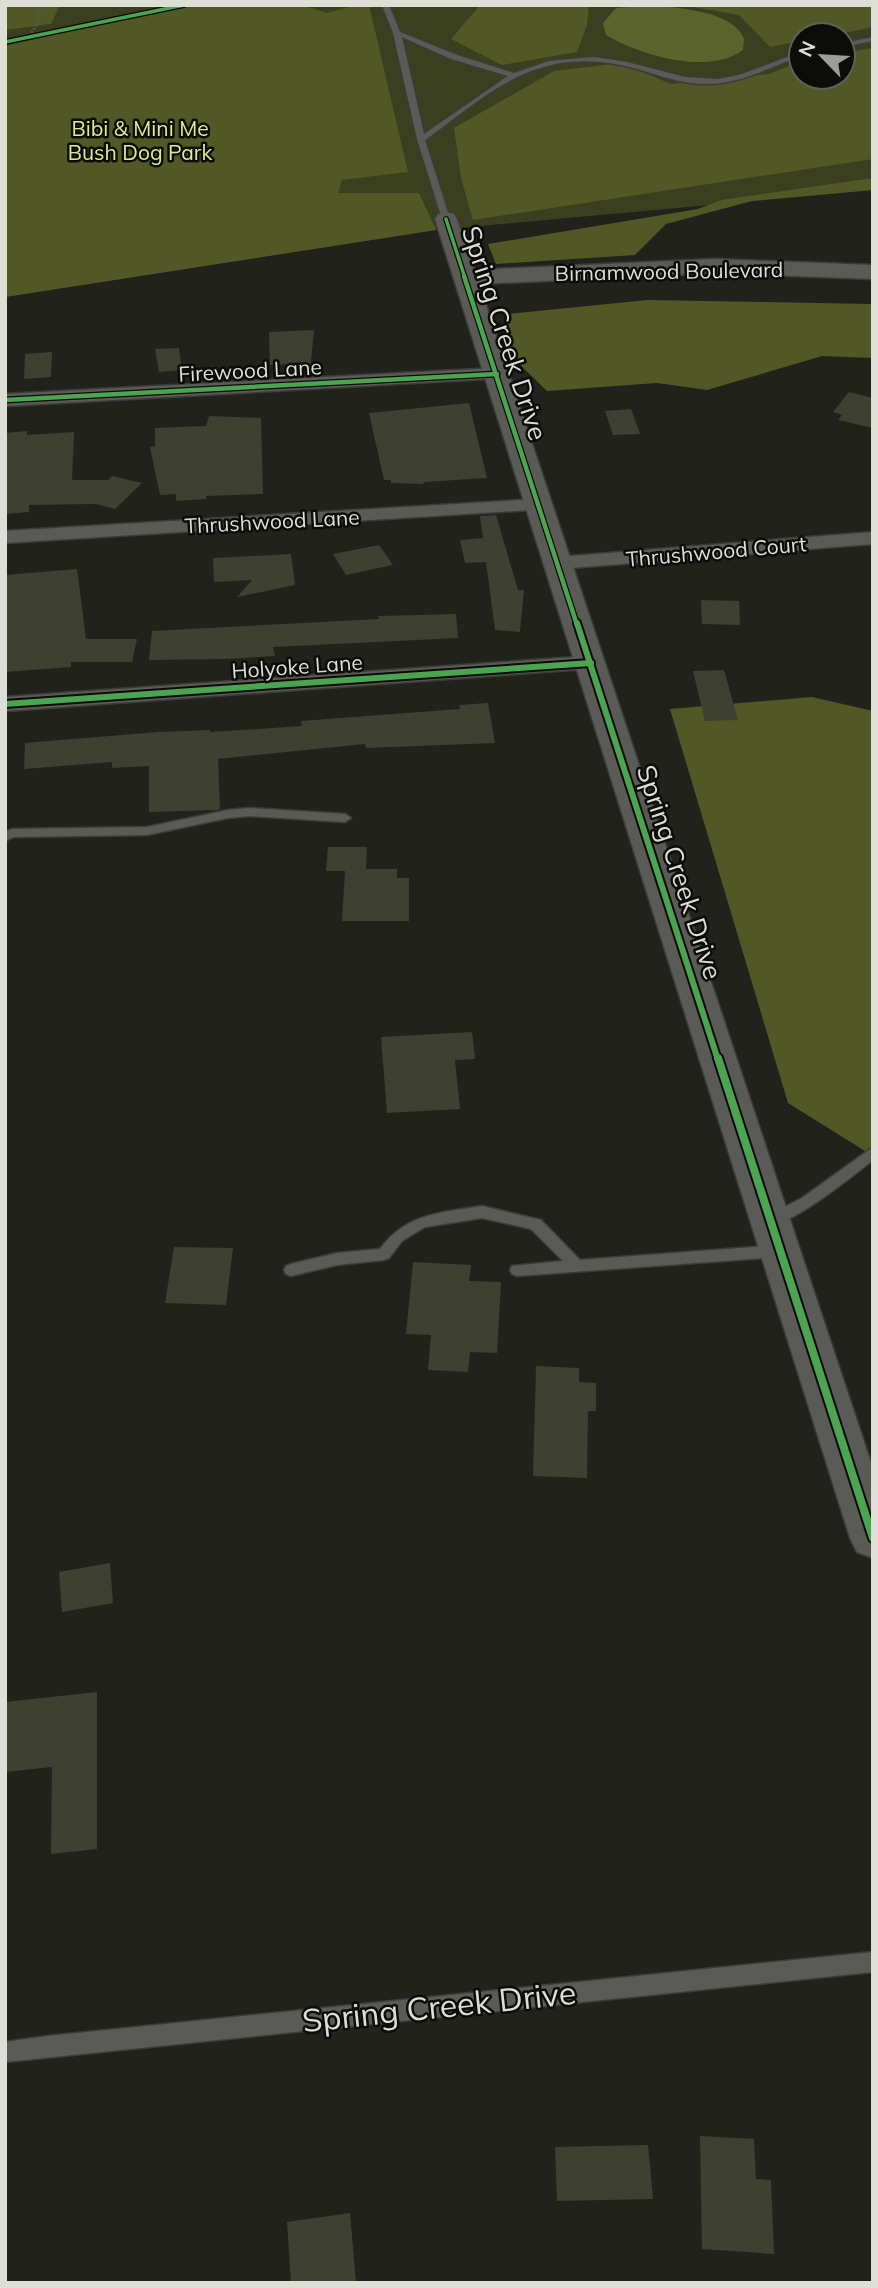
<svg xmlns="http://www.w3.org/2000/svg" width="878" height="2288" viewBox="0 0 878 2288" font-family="Mulish,sans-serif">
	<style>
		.green { fill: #3a3f1f; fill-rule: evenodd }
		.forest { fill: #515825 }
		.water { fill: #5b642d }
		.building { fill: #3e4031 }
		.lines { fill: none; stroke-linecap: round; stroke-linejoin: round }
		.lane-casing { stroke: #3c3d39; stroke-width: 3 }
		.street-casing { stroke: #3c3d39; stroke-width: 3 }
		.secondary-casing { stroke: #3c3d39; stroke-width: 3 }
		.path { stroke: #575853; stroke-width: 2.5; stroke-dasharray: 2 2; stroke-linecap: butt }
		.lane { fill: #5a5b56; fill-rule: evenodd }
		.street { fill: #5a5b56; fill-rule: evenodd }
		.secondary { fill: #5a5b56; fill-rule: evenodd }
		.cycleway-far3-casing { stroke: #0c0d08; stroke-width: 6 }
		.cycleway-far2-casing { stroke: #0c0d08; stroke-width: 7 }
		.cycleway-far1-casing { stroke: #0c0d08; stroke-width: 10 }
		.cycleway-casing { stroke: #0c0d08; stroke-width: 12 }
		.cycleway-far3 { stroke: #4ca352; stroke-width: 3.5 }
		.cycleway-far2 { stroke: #4ca352; stroke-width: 4.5 }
		.cycleway-far1 { stroke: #4ca352; stroke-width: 6 }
		.cycleway { stroke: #4ca352; stroke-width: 8 }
		.labels { text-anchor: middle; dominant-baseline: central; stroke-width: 5; stroke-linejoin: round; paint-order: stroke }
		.far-park-label { font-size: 21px; fill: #ddec94; stroke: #0c0d08 }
		.far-street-label { font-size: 21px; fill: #dddfd7; stroke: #0c0d08 }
		.street-label { font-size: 26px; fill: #dddfd7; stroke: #0c0d08 }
		.near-street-label { font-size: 32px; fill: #dddfd7; stroke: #0c0d08 }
	</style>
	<rect width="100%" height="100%" fill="#21221c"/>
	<path class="green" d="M 5,5 L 873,5 L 873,190 L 436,230 L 5,297 ZM 801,35 L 843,35 L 843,77 L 801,77 Z"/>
	<g class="forest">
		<polygon points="5,5 60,5 51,24 5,30"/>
		<polygon points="183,5 302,5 327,13 356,5 369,5 408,172 342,180 338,193 419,193 436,230 5,297 5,46"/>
		<polygon points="480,5 589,5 587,25 577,52 502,65 451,39"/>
		<polygon points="682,5 873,5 873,27 834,35 801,35 801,41 770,47 739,15"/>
		<polygon points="873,48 873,159 473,220 461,178 454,128 554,71 621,63 671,84 769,74 801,61 801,77 843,77 843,53"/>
		<polygon points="873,178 873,190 752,201 666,224 635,255 496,264 488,244 698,209 721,200"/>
		<polygon points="647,300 873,304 873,358 822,356 707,390 657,383 547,391 510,355 507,314"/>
		<polygon points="812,697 873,711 873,1156 788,1103 670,709"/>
	</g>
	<path class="water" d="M 655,5 C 682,9 733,11 744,39 L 743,50 C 708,76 640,55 606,35 L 603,23 L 616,8 Z"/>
	<g class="building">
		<polygon points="314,330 311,363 270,365 269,332"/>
		<polygon points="179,348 182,370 159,372 155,349"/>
		<polygon points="52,352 51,377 24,379 25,354"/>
		<polygon points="849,392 873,398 873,428 838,420 842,415 833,412"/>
		<polygon points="469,403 487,478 424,482 423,484 391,483 391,480 384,480 369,413"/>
		<polygon points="631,409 640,434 613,435 605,411"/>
		<polygon points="209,416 261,418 263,494 206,496 206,499 176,501 176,494 160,495 150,447 155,446 155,428 206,426"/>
		<polygon points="27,431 27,435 74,432 72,480 108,480 112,476 142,483 115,509 96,504 29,505 29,512 5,514 5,433"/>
		<polygon points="496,515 518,590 524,590 520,632 495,630 486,562 465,563 460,540 483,538 480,516"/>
		<polygon points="379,545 393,565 346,575 333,554"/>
		<polygon points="291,554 295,585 237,597 252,580 214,582 213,558"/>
		<polygon points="77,569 86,639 137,639 132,662 71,662 71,667 5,672 5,575"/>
		<polygon points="701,600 739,601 740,625 702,624"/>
		<polygon points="456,614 458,638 273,647 275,656 225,659 149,660 152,631 379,619 378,616"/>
		<polygon points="724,670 738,720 705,721 693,671"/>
		<polygon points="488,703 495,743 366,748 365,744 218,759 220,809 217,810 149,812 149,766 112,768 112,762 24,769 25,743 158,732 210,730 210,732 302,726 301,721 460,709 459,705"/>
		<polygon points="328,847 367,847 366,869 397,869 397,878 409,878 409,921 342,921 345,871 326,871"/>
		<polygon points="472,1032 475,1059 455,1060 460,1109 387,1113 381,1037"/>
		<polygon points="174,1247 233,1248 226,1305 165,1303"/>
		<polygon points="413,1262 471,1265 469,1281 501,1282 497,1353 470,1352 468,1372 428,1370 431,1335 406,1334"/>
		<polygon points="536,1366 579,1368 579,1382 596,1383 596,1411 588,1411 587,1478 533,1476"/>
		<polygon points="110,1563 113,1603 62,1612 59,1572"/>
		<polygon points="97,1692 97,1849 51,1854 52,1767 5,1772 5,1702"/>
		<polygon points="700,2136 754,2139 756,2179 771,2180 774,2254 702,2249"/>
		<polygon points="648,2145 653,2199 557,2201 555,2147"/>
		<polygon points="350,2213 356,2283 291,2283 287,2222"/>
	</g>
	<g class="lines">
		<defs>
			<g id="lane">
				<path d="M 382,5 L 389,5 L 400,32 L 457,55 L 514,73 L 549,61 L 594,57 L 627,62 L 685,77 L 718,79 L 739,75 L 801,52 L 801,56 C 770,67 739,85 704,84 C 681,84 659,75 637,69 C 608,61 577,58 547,66 C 502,77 463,113 425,140 L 450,219 L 446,221 L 442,219 L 417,139 L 393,33 ZM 402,37 L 451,59 L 508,76 L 424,134 Z"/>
				<polygon points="873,37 873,41 843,47 843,43"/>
				<polygon points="249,808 345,814 351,818 345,822 249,816 228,818 147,835 14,837 5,841 5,832 12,829 147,827 228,810"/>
				<path d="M 873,1147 L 873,1160 C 855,1174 787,1230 767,1224 L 765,1220 L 767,1216 L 802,1198 Z"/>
				<path d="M 482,1206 L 541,1220 L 580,1260 L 779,1245 L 784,1247 L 786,1251 L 784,1255 L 779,1257 L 517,1276 L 512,1274 L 510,1270 L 512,1266 L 563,1261 L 531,1229 L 482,1218 L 425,1227 L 402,1241 L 389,1258 L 384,1260 L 337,1265 L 291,1276 L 286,1274 L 284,1270 L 286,1266 L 291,1264 L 337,1253 L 380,1249 C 407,1213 440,1213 482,1206 Z"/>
				<polygon points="873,1952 873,1972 5,2062 5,2042 48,2036"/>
			</g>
			<g id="street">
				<polygon points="497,368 503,370 506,374 503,378 5,406 5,394"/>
				<polygon points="539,499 546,501 549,505 546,509 5,543 5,531"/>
				<polygon points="873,532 873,544 558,569 551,567 548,563 551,559 558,557"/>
				<polygon points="591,656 599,658 602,663 599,668 5,711 5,697"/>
			</g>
			<polygon id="secondary" points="446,212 454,214 457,219 474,270 714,259 873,265 873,279 714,273 479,284 873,1469 873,1558 857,1552 850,1538 435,219 438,214"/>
		</defs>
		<use href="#lane" class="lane-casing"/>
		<use href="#street" class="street-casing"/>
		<use href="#secondary" class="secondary-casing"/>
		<polyline class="path" points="29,36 38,23 41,5"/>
		<use href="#lane" class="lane"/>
		<use href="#street" class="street"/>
		<use href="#secondary" class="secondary"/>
		<defs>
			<g id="cycleway-far3">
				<polyline points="5,42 184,5"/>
				<polyline points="446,219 465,278"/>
			</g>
			<g id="cycleway-far2">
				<polyline points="464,276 577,625"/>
				<polyline points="5,400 497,374"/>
			</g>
			<g id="cycleway-far1">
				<polyline points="577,623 718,1060"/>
				<polyline points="5,704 591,663"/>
			</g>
			<polyline id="cycleway" points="718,1058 873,1538"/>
		</defs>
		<use href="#cycleway-far3" class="cycleway-far3-casing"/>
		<use href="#cycleway-far2" class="cycleway-far2-casing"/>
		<use href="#cycleway-far1" class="cycleway-far1-casing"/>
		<use href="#cycleway" class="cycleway-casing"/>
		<use href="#cycleway-far3" class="cycleway-far3"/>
		<use href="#cycleway-far2" class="cycleway-far2"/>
		<use href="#cycleway-far1" class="cycleway-far1"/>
		<use href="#cycleway" class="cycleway"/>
	</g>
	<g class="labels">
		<g class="far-park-label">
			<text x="140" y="128">Bibi &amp; Mini Me<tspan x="140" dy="24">Bush Dog Park</tspan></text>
		</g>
		<g class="far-street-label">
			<text transform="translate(669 271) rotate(-1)">Birnamwood Boulevard</text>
			<text transform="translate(250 370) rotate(-3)">Firewood Lane</text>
			<text transform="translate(272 521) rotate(-3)">Thrushwood Lane</text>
			<text transform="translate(716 551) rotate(-5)">Thrushwood Court</text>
			<text transform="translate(297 666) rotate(-4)">Holyoke Lane</text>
		</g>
		<g class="street-label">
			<text transform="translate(505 333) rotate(72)">Spring Creek Drive</text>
			<text transform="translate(680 872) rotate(72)">Spring Creek Drive</text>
		</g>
		<g class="near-street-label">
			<text transform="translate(439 2006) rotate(-6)">Spring Creek Drive</text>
		</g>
	</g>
	<rect width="878" height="2288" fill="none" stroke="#dddfd7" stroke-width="14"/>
	<g transform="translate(822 56) rotate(295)"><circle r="33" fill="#0c0d08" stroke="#60615b" stroke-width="2"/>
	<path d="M0-5L12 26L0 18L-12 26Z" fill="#9b9d96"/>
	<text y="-10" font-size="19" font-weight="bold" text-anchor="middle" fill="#dddfd7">N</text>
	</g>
</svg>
